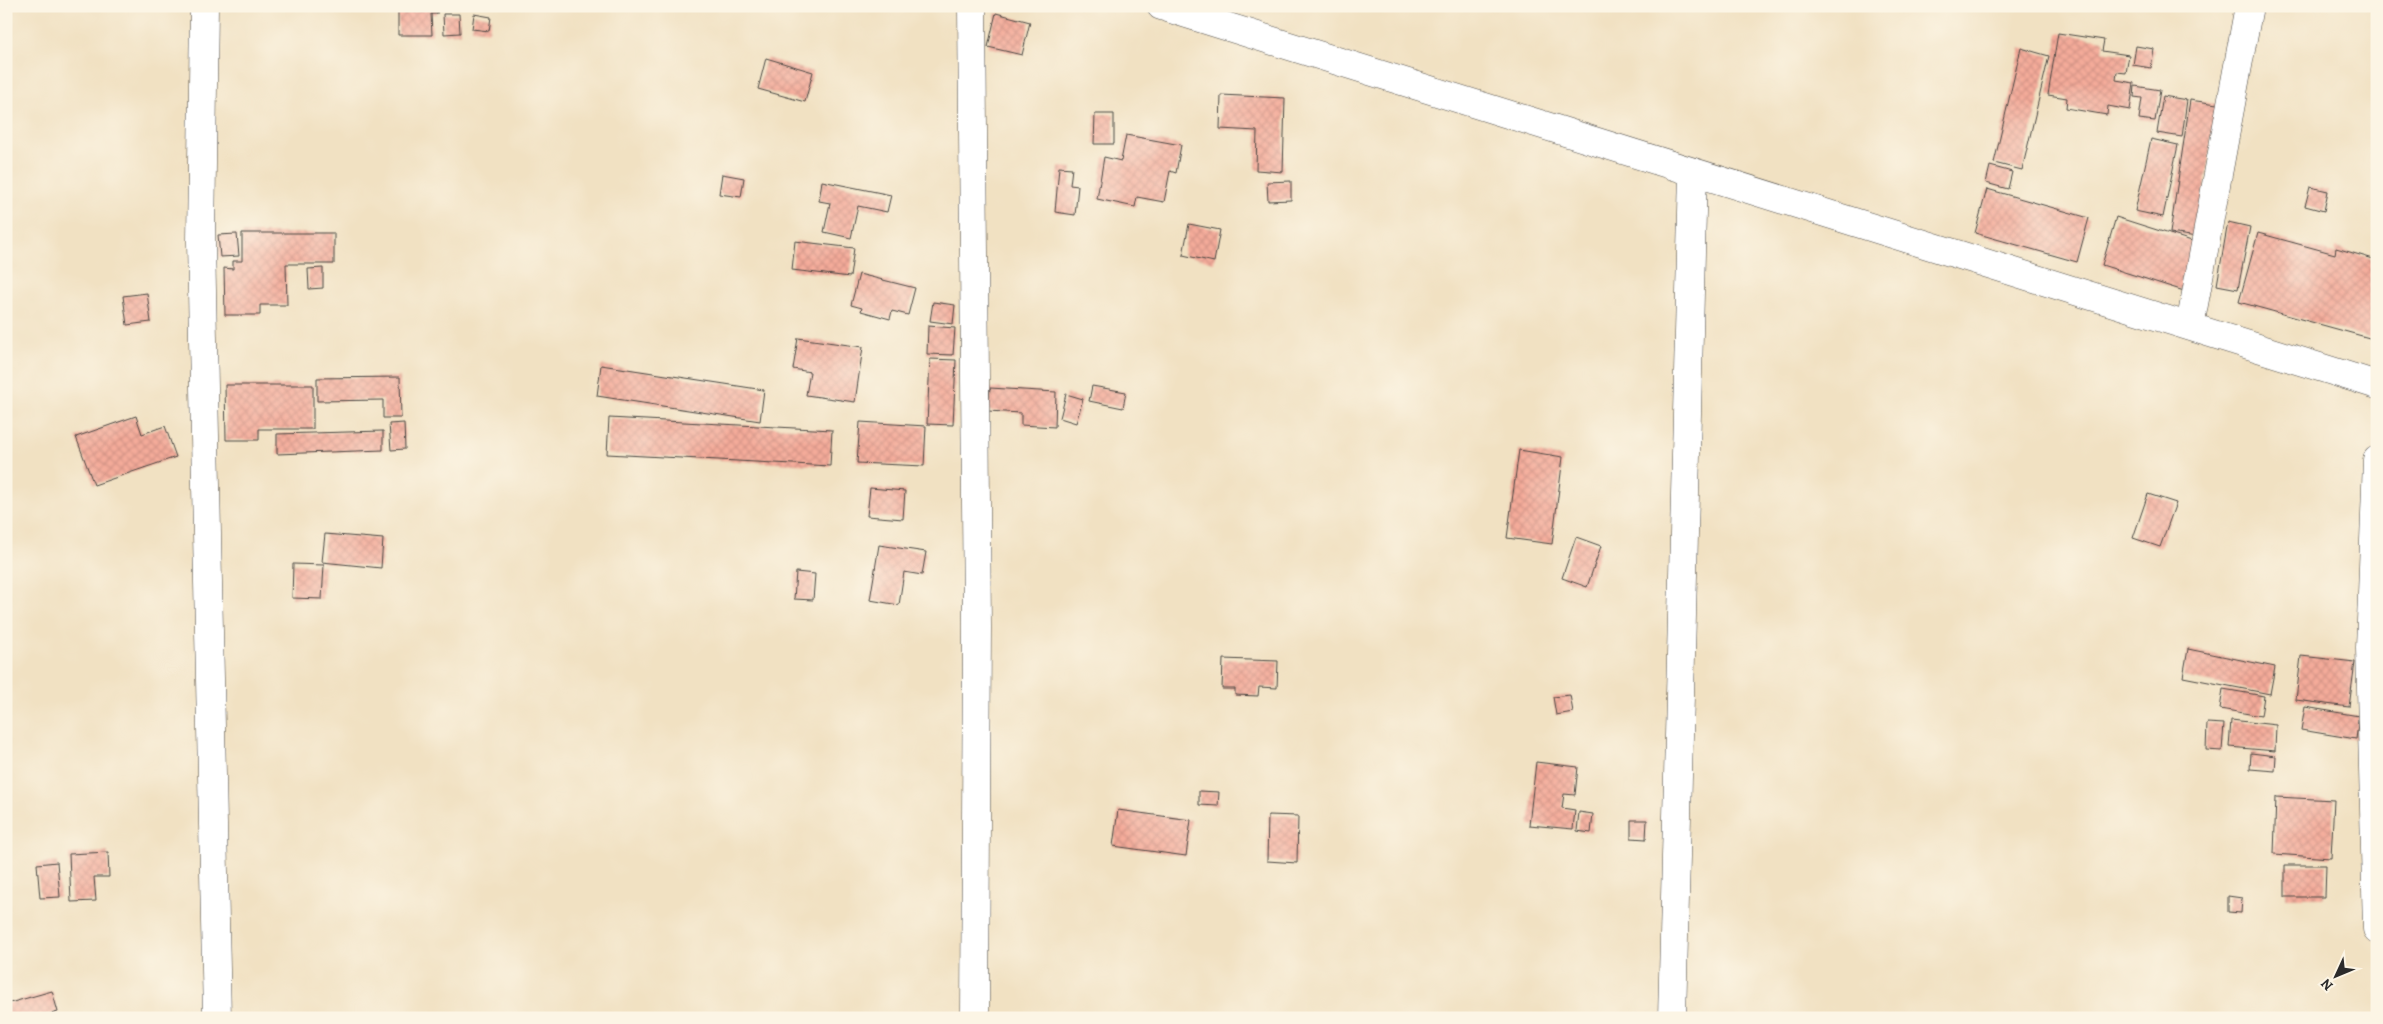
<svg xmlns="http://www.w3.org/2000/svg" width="2383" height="1024" viewBox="0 0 2383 1024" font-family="Alegreya,serif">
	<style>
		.building { fill: url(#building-cross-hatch) }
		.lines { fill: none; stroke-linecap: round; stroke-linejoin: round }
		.minor-casing { stroke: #494642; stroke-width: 29 }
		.minor { stroke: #fff; stroke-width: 28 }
	</style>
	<defs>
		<pattern id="building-cross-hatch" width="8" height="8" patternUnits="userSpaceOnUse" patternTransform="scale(1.25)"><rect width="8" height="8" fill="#f4ab9a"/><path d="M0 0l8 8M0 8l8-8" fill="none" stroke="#d19385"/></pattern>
	</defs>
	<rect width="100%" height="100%" fill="#fcf5e5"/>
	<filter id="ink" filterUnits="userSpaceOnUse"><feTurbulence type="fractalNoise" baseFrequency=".02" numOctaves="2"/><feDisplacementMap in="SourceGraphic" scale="10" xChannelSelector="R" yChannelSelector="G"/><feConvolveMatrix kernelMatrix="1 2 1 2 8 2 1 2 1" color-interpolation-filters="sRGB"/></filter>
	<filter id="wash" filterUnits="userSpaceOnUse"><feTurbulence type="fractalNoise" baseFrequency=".0096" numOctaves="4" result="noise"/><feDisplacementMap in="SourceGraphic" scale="20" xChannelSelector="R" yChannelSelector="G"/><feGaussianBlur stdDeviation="1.12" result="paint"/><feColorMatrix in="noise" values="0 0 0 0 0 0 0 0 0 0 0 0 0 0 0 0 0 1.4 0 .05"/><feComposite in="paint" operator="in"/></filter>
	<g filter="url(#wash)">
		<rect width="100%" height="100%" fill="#f1e1c2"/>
		<g id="blocks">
			<g class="building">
				<polygon points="398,6 437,6 437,14 431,14 432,35 398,35"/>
				<polygon points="996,13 1030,22 1022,55 988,47"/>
				<polygon points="443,14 459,14 460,33 444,34"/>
				<polygon points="474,14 491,17 489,31 472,29"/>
				<polygon points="2058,33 2104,40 2102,51 2129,55 2126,73 2117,72 2116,80 2134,83 2130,110 2108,106 2107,115 2066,108 2067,98 2048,95"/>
				<polygon points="2136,46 2154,49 2151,68 2133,65"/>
				<polygon points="2021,48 2049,56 2022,170 1994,163"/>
				<polygon points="766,58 813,72 805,102 758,89"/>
				<polygon points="2135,86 2160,90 2155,121 2139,119 2142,98 2134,97"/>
				<polygon points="1221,95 1285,98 1283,172 1256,170 1257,131 1220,129"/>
				<polygon points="2163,96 2187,100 2182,137 2157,133"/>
				<polygon points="2190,100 2217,104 2197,237 2170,233"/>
				<polygon points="1095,114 1114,114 1114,144 1094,144"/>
				<polygon points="1126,135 1181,145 1176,173 1170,171 1164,202 1137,197 1135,207 1097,199 1104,157 1121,161"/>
				<polygon points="2151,139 2178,145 2163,217 2135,211"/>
				<polygon points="1990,166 2012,172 2008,189 1986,183"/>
				<polygon points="1059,167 1072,168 1070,185 1078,186 1075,215 1055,212"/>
				<polygon points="722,174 744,178 741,197 719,194"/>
				<polygon points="822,181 891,195 887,212 858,206 851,238 824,232 830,203 819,201"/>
				<polygon points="1291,181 1291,200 1268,201 1267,182"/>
				<polygon points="2310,187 2328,191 2324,211 2305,206"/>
				<polygon points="1987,189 2089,218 2077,262 1975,233"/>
				<polygon points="2116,217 2198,243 2184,291 2102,265"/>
				<polygon points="2228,222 2250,227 2238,289 2217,285"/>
				<polygon points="1189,224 1220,230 1214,262 1183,255"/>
				<polygon points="242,233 334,233 334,264 286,264 287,305 260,305 260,315 225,315 224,268 233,269 233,261 242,261"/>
				<polygon points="2258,233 2335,254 2336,248 2377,260 2377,294 2373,310 2377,311 2377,326 2373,339 2239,302"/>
				<polygon points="237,234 239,256 220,257 218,235"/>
				<polygon points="795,241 854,248 850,277 792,270"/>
				<polygon points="323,268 323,288 309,289 308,269"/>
				<polygon points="859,274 915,288 908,315 892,311 890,319 861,311 862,308 851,305"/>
				<polygon points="147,293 151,322 127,325 123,296"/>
				<polygon points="933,302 955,305 953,324 930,321"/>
				<polygon points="928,326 955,328 953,355 927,354"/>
				<polygon points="798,338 863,347 855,402 806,395 810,372 793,369"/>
				<polygon points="930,359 956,360 953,425 927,424"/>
				<polygon points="601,365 764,390 760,421 597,396"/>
				<polygon points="400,377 401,418 383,418 383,400 317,401 317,378"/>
				<polygon points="225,385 313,385 313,429 259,429 259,440 226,440"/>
				<polygon points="1092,386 1126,392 1123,408 1089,401"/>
				<polygon points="990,388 1056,392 1055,427 1021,425 1021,413 988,411"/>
				<polygon points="1066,394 1083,399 1076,423 1060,418"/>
				<polygon points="136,416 142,434 165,426 176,457 94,485 76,437"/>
				<polygon points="609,418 832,430 830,466 607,454"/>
				<polygon points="860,422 926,426 924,466 857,463"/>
				<polygon points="404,423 405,449 391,450 389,424"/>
				<polygon points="383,431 383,450 277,454 277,434"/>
				<polygon points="1519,450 1563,457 1552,544 1507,538"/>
				<polygon points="870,488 905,491 903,519 867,516"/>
				<polygon points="2148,494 2176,503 2160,547 2133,538"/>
				<polygon points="325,534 383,539 381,568 322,562"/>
				<polygon points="1576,537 1601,546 1587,587 1562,578"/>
				<polygon points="879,545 926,552 922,575 904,572 899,605 870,600"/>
				<polygon points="293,564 324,565 322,599 292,598"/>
				<polygon points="796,572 815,574 813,600 794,599"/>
				<polygon points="2188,649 2275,667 2270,694 2183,677"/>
				<polygon points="2301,656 2355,662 2349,707 2296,700"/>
				<polygon points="1223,659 1278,661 1277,688 1259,687 1258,696 1235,695 1235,689 1222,689"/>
				<polygon points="2223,689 2264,696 2261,716 2220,709"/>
				<polygon points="1570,695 1573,712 1556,715 1553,697"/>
				<polygon points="2305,707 2359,716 2356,739 2301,730"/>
				<polygon points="2231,720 2276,725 2275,751 2229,747"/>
				<polygon points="2207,723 2224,724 2222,751 2206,750"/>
				<polygon points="2251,753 2276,756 2275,771 2250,769"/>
				<polygon points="1536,762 1578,767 1575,795 1564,794 1562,808 1575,810 1573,829 1529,825"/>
				<polygon points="1199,791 1219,792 1218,806 1199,805"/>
				<polygon points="2276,797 2334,800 2331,858 2274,854"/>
				<polygon points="1118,810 1191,820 1186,856 1113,846"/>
				<polygon points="1579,812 1593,814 1591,833 1577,831"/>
				<polygon points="1268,815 1298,816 1297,863 1267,861"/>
				<polygon points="1631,820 1647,820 1646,839 1631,838"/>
				<polygon points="108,852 109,877 94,877 96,901 71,902 69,854"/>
				<polygon points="57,862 60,897 40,898 37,864"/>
				<polygon points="2285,865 2326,865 2325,897 2285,897"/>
				<polygon points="2228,896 2242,898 2241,913 2228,912"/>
				<polygon points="52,991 58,1012 37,1018 6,1018 6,1004"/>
			</g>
		</g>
	</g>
	<g filter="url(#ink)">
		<use href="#blocks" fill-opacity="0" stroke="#494642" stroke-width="1"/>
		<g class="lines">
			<defs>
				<g id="minor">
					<polyline points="204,6 201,242 217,1018"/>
					<polyline points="972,6 977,626 975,1018"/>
					<polyline points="1161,6 2377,385"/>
					<polyline points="2190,326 2249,6"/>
					<polyline points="2377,460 2370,648 2377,929"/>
					<polyline points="1672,1018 1693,172"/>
				</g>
			</defs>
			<use href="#minor" class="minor-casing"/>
			<use href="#minor" class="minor"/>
		</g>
	</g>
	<rect width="2383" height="1024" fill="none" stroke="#fcf5e5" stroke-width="25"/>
	<g transform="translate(2336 976) rotate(226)" stroke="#fcf5e5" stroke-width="4" paint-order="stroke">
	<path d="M0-4L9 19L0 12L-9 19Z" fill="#2b2b2b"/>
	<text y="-8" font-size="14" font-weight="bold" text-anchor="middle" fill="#2b2b2b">N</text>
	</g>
</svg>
